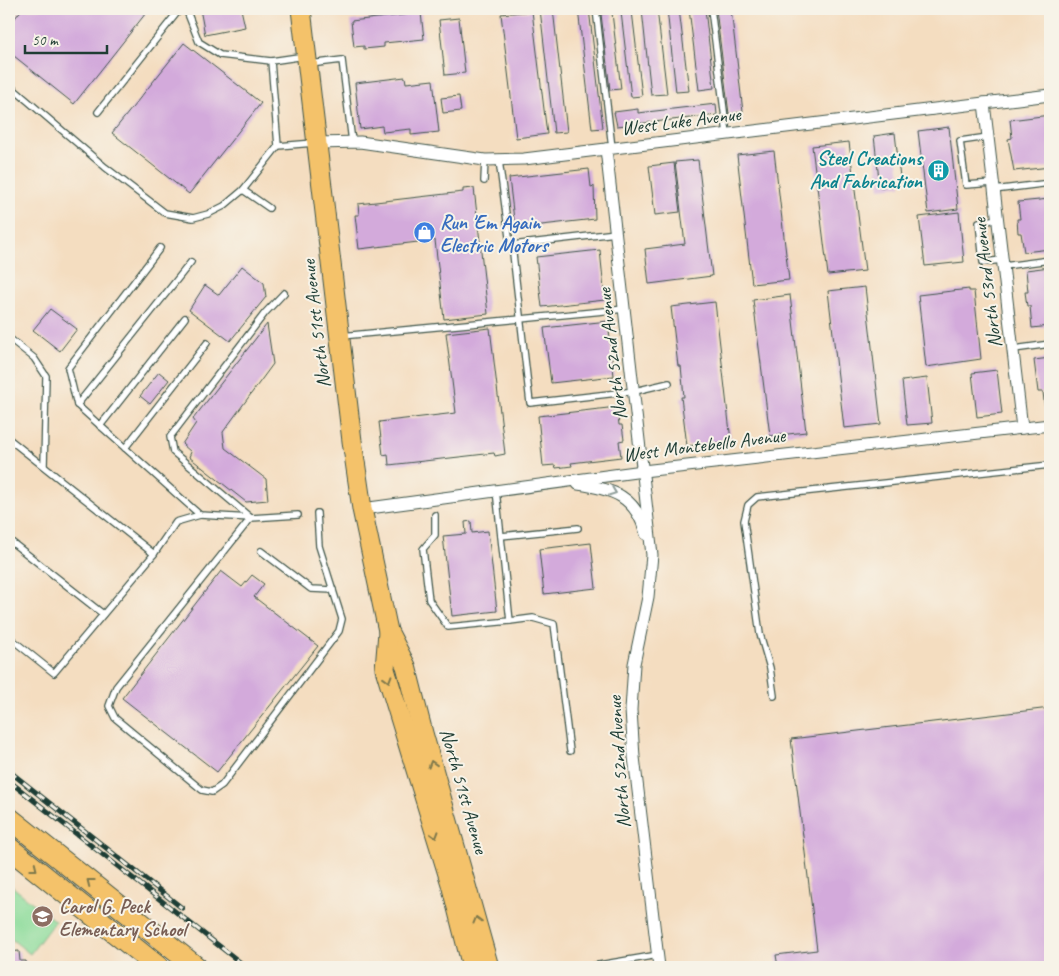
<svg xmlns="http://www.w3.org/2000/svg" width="1059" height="976" viewBox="0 0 1059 976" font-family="Caveat,sans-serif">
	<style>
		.green { fill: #8bdb9a; stroke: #558c67 }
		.building { fill: #d3aadb }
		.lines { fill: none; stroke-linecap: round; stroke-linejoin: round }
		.lane-casing { stroke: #3f5549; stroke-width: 8 }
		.street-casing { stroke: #3f5549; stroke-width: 13 }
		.primary-casing { stroke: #3f5549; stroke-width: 21 }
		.highway-casing { stroke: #3f5549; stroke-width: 23 }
		.lane { stroke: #fff; stroke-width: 5.5 }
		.street { stroke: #fff; stroke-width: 11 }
		.primary { stroke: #f4c26a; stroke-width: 19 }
		.highway { stroke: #f4c26a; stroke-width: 21 }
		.rail-casing { stroke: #1f3d34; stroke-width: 5 }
		.rail { stroke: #f7f3e8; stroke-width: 3; stroke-dasharray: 9; stroke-linecap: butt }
		.oneway { stroke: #8f9e9a }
		.oneway2 { stroke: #7f794c }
		.labels { text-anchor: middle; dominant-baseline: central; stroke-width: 4; stroke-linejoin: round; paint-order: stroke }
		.street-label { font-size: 20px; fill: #1f3d34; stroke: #f7f3e8 }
		.culture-label { font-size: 20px; font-weight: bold; fill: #0d838f; stroke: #f7f3e8; text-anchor: end }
		.shop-label { font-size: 20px; font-weight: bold; fill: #366cbe; stroke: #f7f3e8; text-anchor: start }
		.education-label { font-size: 20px; font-weight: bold; fill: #785e54; stroke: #f7f3e8; text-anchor: start }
	</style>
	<rect width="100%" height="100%" fill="#f7f3e8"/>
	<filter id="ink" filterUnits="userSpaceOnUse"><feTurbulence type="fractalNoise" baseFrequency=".02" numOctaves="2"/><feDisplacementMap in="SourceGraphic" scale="10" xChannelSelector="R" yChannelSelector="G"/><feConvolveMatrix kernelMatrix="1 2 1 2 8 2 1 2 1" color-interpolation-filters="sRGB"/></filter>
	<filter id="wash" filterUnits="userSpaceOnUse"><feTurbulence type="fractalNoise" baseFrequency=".0096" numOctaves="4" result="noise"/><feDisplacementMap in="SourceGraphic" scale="20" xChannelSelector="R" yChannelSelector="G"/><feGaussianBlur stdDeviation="1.12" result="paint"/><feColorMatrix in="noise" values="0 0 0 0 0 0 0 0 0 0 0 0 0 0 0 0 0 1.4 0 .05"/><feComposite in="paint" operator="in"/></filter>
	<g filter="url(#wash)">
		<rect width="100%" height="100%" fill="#f4ddc0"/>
		<polygon class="green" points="9,884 55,921 30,954 9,937"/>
		<g id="blocks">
			<g class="building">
				<polygon points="22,9 140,9 146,13 74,104 9,52 9,26"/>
				<polygon points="200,9 241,9 245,27 205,35"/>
				<polygon points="540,9 553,9 567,132 554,133"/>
				<polygon points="578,9 589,9 603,128 592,129"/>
				<polygon points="657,9 667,94 651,95 642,10"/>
				<polygon points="667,9 679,9 689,91 676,92"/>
				<polygon points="689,9 705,9 714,88 699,90"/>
				<polygon points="716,9 731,9 743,112 729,114"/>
				<polygon points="532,11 547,134 516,138 501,14"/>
				<polygon points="632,11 642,96 631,97 621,12"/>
				<polygon points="421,13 424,39 384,43 384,47 364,49 364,46 354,47 351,21"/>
				<polygon points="612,13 621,89 610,90 601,14"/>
				<polygon points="459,18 465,73 445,75 439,20"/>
				<polygon points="184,43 261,103 189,194 112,133"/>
				<polygon points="405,77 406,83 433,80 439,132 411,135 411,129 383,132 382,126 360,129 355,83"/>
				<polygon points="459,96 461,111 443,113 441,98"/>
				<polygon points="716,104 717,115 617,126 614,112 638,109 638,113"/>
				<polygon points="1050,115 1050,167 1014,171 1008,139 1012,138 1010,120"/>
				<polygon points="949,127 958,209 928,213 918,131"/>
				<polygon points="895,133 901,186 880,188 874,136"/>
				<polygon points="849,142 865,271 828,275 812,146"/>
				<polygon points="774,151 789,280 752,284 737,155"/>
				<polygon points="698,160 712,276 649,284 645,249 685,244 675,162"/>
				<polygon points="674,163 680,212 655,215 649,166"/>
				<polygon points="589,169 591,187 594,186 595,219 515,228 509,178"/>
				<polygon points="474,188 488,314 444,319 435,240 359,249 355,215 359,215 358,204 463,192 463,189"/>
				<polygon points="1050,199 1050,249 1024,252 1021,233 1018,233 1017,219 1020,219 1018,202"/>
				<polygon points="959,212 964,262 925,266 919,217"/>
				<polygon points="600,250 605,300 542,307 536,257"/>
				<polygon points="242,266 264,283 266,297 230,341 189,310 205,285 219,295"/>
				<polygon points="1050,267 1050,326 1032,328 1030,306 1027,306 1025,292 1028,292 1026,270"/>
				<polygon points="865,287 881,424 844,428 828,291"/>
				<polygon points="969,289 969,291 974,291 981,359 926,367 918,295"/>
				<polygon points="790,295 806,432 770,436 753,300"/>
				<polygon points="715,302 731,441 687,446 681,397 684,397 681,366 678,366 671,307"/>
				<polygon points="50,309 77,329 60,351 33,330"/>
				<polygon points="608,321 614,376 551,383 544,328"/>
				<polygon points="267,324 273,364 223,432 225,448 266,479 268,500 246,502 189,457 191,452 182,444 196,423 193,419"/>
				<polygon points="490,328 505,454 495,456 494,453 389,465 388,454 383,455 379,422 456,413 446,333"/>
				<polygon points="1050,358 1050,409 1045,410 1043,392 1038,392 1034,360"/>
				<polygon points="997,370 1002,414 977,417 972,373"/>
				<polygon points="159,372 169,380 150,404 140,396"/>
				<polygon points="927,378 932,423 907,425 902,381"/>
				<polygon points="617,407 619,425 622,425 624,440 619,441 621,457 571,463 572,466 556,468 555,465 543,466 538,416"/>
				<polygon points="471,521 472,533 488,531 497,611 452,616 443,536 466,534 465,522"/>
				<polygon points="591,543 596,588 544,594 539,549"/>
				<polygon points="221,571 242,587 252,575 264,584 254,597 318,646 217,772 122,698"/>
				<polygon points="1050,708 1050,965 1034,967 778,967 776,955 817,950 791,739"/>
				<polygon points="19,951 20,961 26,961 27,967 9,967 9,952"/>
			</g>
		</g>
	</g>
	<g filter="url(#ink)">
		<use href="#blocks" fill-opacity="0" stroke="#3f5549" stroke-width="1"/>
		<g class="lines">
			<defs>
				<g id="lane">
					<polyline points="186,9 199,42 220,55 271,61"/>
					<polyline points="596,9 612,148"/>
					<polyline points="711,9 727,134"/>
					<polyline points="310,64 342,60 352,142"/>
					<polyline points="9,85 105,167 165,213 193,218 208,214 224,206 243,190"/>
					<polyline points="98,112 180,9"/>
					<polyline points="988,137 960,141 966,185 993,183"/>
					<polyline points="278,146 271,61 305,56"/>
					<polyline points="499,160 509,237 512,245 530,403 635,391 669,383"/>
					<polyline points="484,181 485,160"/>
					<polyline points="994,190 1050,183"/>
					<polyline points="269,208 243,190 278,146 314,143"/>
					<polyline points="998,219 979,222 983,262 1003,260"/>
					<polyline points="512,245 616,233"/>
					<polyline points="191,262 77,405 200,515 251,518 298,515"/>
					<polyline points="1004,266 1050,260"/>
					<polyline points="341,336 625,309"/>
					<polyline points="9,338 34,358 46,376 44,466"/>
					<polyline points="1014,349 1050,344"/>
					<polyline points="77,405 68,368 160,248"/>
					<polyline points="100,426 185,318"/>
					<polyline points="9,439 154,554 54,673 9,637"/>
					<polyline points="125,448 207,343"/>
					<polyline points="496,490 510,621 533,618 554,624 570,751"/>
					<polyline points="435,515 435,535 423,549 429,600 448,627 510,621"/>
					<polyline points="251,518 116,687 109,706 115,718 202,790 212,792 222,785 339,631 342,619 319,546 317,513"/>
					<polyline points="251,518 173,452 170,437 265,313 284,293"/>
					<polyline points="501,536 578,528"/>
					<polyline points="9,540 103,614"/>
					<polyline points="261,551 311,589 333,590"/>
					<polyline points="154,554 176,522 200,515"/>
					<polyline points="774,696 770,668 760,634 744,521 748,505 757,497 1050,465"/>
					<polyline points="587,967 658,955"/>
				</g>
				<g id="street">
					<polyline points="984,103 1022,428"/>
					<polyline points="317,143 360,142 485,160 524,159 1050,95"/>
					<polyline points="606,149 652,555 648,597 634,664 631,710 634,757 659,967"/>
					<path d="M 578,484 C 613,489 636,496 646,534"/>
					<polyline points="362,509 643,471 1050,425"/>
				</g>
				<g id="primary">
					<polyline points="301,9 352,441 362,509 388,631 406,666 423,733 489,967"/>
					<polyline points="388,632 385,669 451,884 472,967"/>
				</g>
				<g id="highway">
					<polyline points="9,818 196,967"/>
					<polyline points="9,848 158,967"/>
				</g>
			</defs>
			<use href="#lane" class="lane-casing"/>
			<use href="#street" class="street-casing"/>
			<use href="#primary" class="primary-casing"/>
			<use href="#highway" class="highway-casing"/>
			<use href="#lane" class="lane"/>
			<use href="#street" class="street"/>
			<use href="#primary" class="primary"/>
			<use href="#highway" class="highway"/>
			<defs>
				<g id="rail">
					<polyline points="9,771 182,908"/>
					<polyline points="9,781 246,967"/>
				</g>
			</defs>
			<use href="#rail" class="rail-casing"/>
			<use href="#rail" class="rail"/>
		</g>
		<defs><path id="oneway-chevron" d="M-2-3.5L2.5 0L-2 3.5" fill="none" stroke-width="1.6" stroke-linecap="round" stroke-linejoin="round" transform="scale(1.25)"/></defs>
		<use class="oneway" href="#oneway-chevron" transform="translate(613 492) rotate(21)"/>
		<g class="oneway2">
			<use href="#oneway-chevron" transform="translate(388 679) rotate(73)"/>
			<use href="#oneway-chevron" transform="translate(432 764) rotate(-107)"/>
			<use href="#oneway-chevron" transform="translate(435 835) rotate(73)"/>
			<use href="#oneway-chevron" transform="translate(34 868) rotate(38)"/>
			<use href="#oneway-chevron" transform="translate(90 882) rotate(-142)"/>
			<use href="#oneway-chevron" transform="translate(477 920) rotate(-105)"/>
		</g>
	</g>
	<defs>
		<symbol id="building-disc" viewBox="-11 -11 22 22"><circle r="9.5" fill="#0f9aa8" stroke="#f7f3e8"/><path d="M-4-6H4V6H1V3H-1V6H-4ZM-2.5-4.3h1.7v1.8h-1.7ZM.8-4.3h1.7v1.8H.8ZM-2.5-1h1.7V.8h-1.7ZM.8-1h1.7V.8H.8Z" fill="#fff"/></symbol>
		<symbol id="shop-disc" viewBox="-11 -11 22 22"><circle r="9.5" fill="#3f7fe0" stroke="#f7f3e8"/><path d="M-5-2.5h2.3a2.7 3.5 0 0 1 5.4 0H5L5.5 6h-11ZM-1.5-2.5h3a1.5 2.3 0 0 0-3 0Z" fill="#fff"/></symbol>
		<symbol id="school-disc" viewBox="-11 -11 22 22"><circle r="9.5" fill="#8d6e63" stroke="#f7f3e8"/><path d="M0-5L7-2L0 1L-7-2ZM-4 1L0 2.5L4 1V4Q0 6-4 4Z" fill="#fff"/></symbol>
	</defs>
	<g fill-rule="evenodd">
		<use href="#building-disc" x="926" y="158" width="25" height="25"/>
		<use href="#shop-disc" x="412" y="220" width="25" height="25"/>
		<use href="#school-disc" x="30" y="904" width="25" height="25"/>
	</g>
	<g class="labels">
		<g class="street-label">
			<text transform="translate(681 121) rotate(-7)">West Luke Avenue</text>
			<text transform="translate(987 283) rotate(-97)">North 53rd Avenue</text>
			<text transform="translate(316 324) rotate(-97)">North 51st Avenue</text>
			<text transform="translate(612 354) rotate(-97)">North 52nd Avenue</text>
			<text transform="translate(704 445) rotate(-7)">West Montebello Avenue</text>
			<text transform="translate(619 762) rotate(-94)">North 52nd Avenue</text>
			<text transform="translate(464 791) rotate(74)">North 51st Avenue</text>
		</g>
		<g class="culture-label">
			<text x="922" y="158">Steel Creations<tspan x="922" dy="23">And Fabrication</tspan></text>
		</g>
		<g class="shop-label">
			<text x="440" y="222">Run 'Em Again<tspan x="440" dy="23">Electric Motors</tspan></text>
		</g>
		<g class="education-label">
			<text x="59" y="906">Carol G. Peck<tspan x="59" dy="23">Elementary School</tspan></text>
		</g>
	</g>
	<rect width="1059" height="976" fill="none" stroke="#f7f3e8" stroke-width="30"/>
	<path d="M25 45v8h82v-8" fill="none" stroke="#1f3d34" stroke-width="2.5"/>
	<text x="32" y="45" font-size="15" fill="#1f3d34" stroke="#f7f3e8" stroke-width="4" paint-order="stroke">50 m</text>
</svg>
